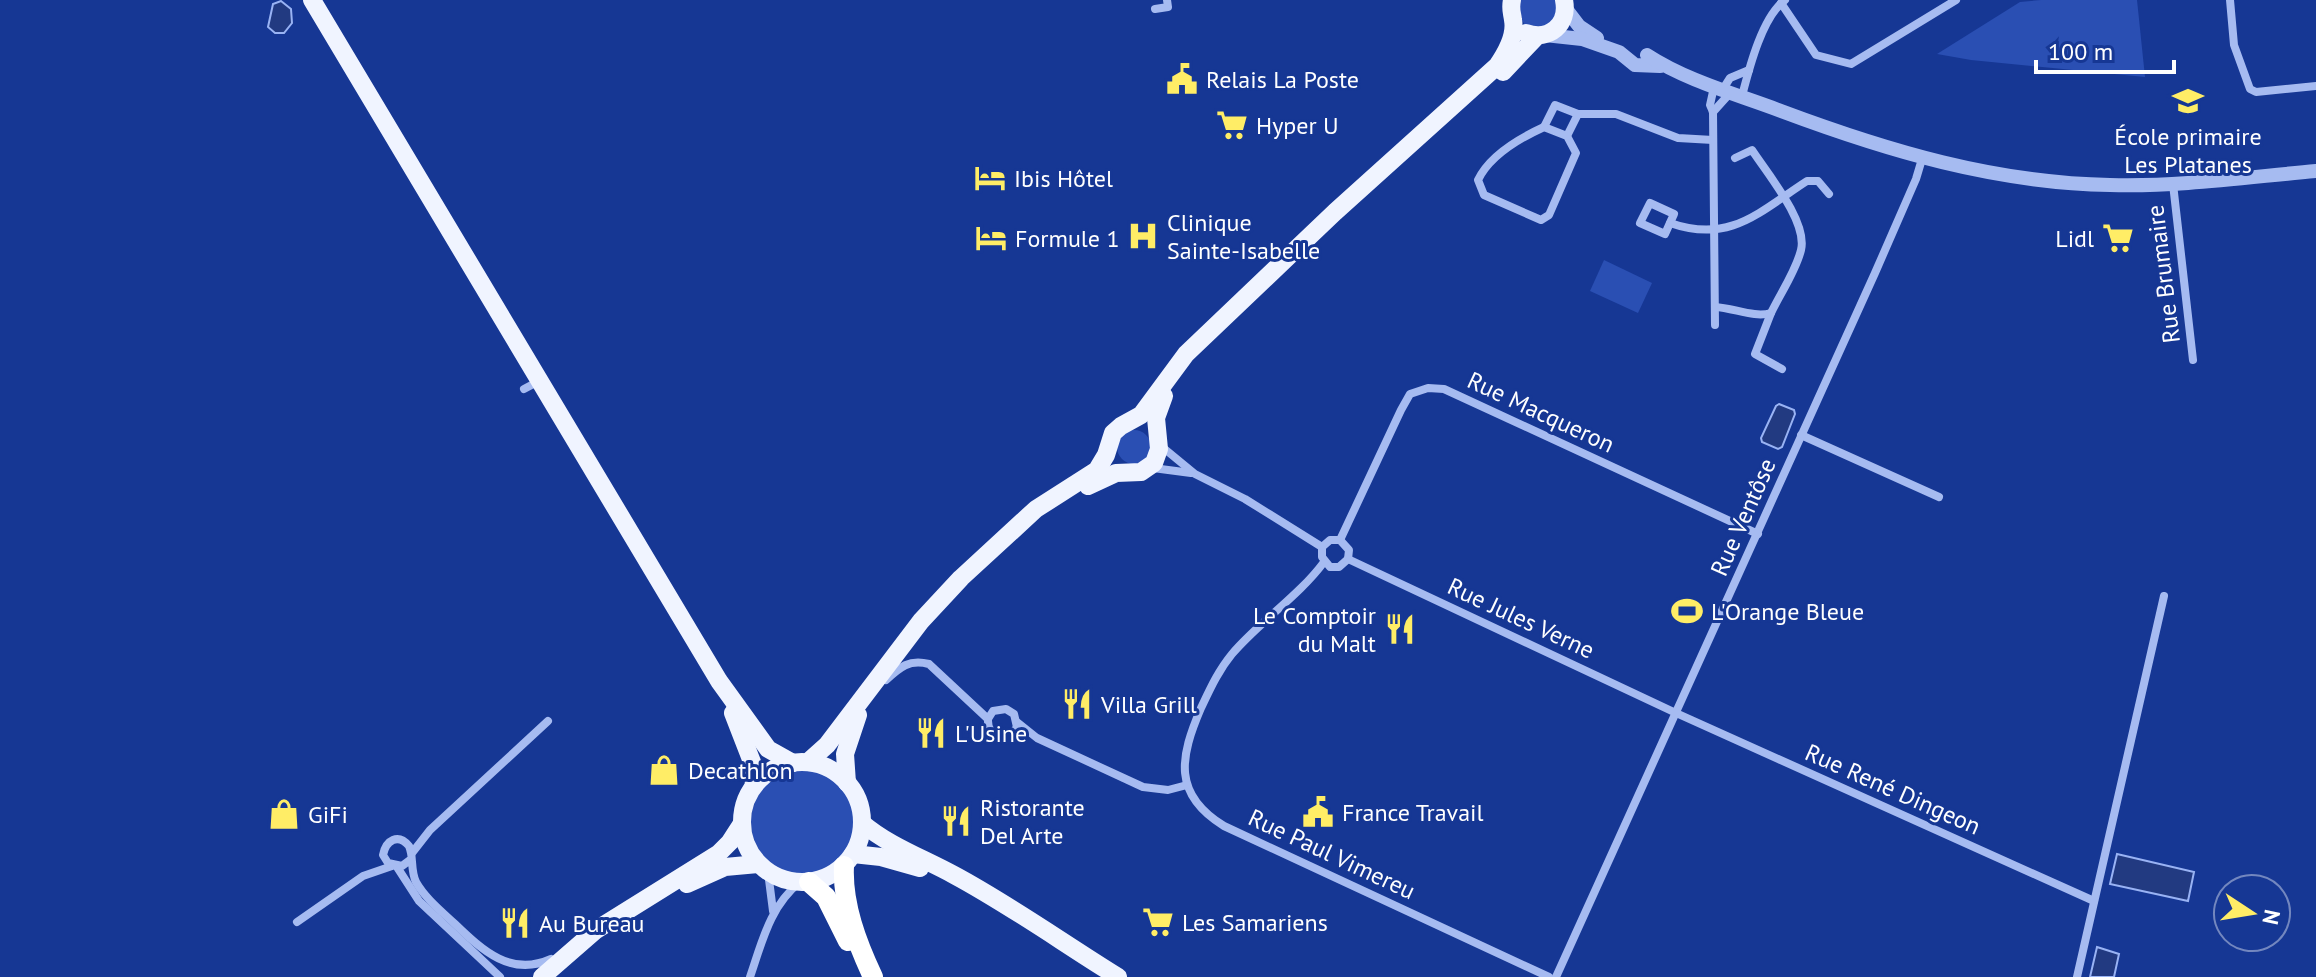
<svg xmlns="http://www.w3.org/2000/svg" width="2316" height="977" viewBox="0 0 2316 977" font-family="'PT Sans',sans-serif">
	<style>
		.green { fill: #2a4fb3 }
		.water { fill: #223a81; stroke: #99b3f4; stroke-width: 2 }
		.lines { fill: none; stroke-linecap: round; stroke-linejoin: round }
		.minor { stroke: #a6bbf1; stroke-width: 8 }
		.tertiary { stroke: #a6bbf1; stroke-width: 14 }
		.primary { stroke: #f0f4ff; stroke-width: 18 }
		.motorway { stroke: #fff; stroke-width: 20 }
		.labels { text-anchor: middle; dominant-baseline: central; stroke-width: 6; stroke-linejoin: round; paint-order: stroke }
		.poi-label { font-size: 24px; fill: #fff; stroke: #163794; text-anchor: start }
		.street-label { font-size: 24px; fill: #fff; stroke: #163794 }
	</style>
	<rect width="100%" height="100%" fill="#163794"/>
	<g class="green">
		<polygon points="1520,0 1559,0 1560,4 1550,27 1525,25 1519,16"/>
		<polygon points="2041,0 2137,0 2145,77 1971,60 1937,54 2020,2"/>
		<polygon points="1604,260 1652,283 1638,313 1590,291"/>
		<circle cx="1134" cy="447" r="17"/>
		<circle cx="804" cy="822" r="53"/>
	</g>
	<g class="water">
		<polygon points="281,1 291,9 292,23 284,33 275,33 268,27 273,4"/>
		<polygon points="1779,404 1794,410 1795,414 1782,447 1778,449 1762,442 1761,438 1776,406"/>
		<polygon points="2117,854 2194,872 2188,901 2110,884"/>
		<polygon points="2097,947 2119,954 2114,977 2090,977"/>
	</g>
	<g class="lines">
		<g class="minor">
			<polyline points="2230,0 2234,45 2250,89 2256,92 2316,86"/>
			<polyline points="1781,3 1816,55 1851,64 1956,0"/>
			<polyline points="1155,9 1168,7 1167,0"/>
			<polyline points="1714,87 1710,105 1713,112 1715,325"/>
			<polyline points="1723,89 1730,78 1749,70"/>
			<path d="M 1742,96 C 1749,69 1762,17 1785,0"/>
			<polyline points="1713,112 1731,92"/>
			<polyline points="1578,114 1616,114 1678,138 1713,140"/>
			<path d="M 1544,127 L 1567,136 L 1576,153 L 1549,215 L 1541,220 L 1484,195 L 1478,180 C 1490,155 1520,138 1544,127 Z"/>
			<polyline points="1544,127 1555,105 1578,114 1567,136"/>
			<polyline points="2173,184 2193,360"/>
			<polygon points="1650,203 1674,214 1665,234 1640,223"/>
			<path d="M 1670,223 C 1730,244 1759,212 1807,181 L 1818,181 L 1829,194"/>
			<path d="M 1715,307 C 1734,308 1754,318 1771,313 C 1780,294 1796,271 1801,250 C 1808,222 1767,173 1752,150 L 1735,158"/>
			<polyline points="1771,313 1755,354 1782,369"/>
			<polyline points="524,389 539,381"/>
			<polyline points="1801,435 1939,497"/>
			<polyline points="1161,446 1195,474 1245,499 1322,547"/>
			<polyline points="1153,468 1191,473"/>
			<polyline points="1340,540 1401,410 1410,394 1428,388 1444,389 1758,534"/>
			<polyline points="1322,547 1330,540 1340,540 1349,550 1348,559"/>
			<polyline points="1322,547 1322,557 1330,567 1339,567 1348,559"/>
			<polyline points="1348,559 1676,713 2094,901"/>
			<path d="M 1324,562 C 1299,596 1259,622 1232,654 C 1218,671 1210,689 1201,708 C 1180,757 1172,794 1224,826 L 1549,977"/>
			<path d="M 886,680 C 900,667 909,659 929,664 L 988,719 C 987,738 1007,744 1017,727 L 1014,714 L 1006,709 L 993,711 L 988,719"/>
			<polyline points="1017,722 1037,738 1143,787 1168,790 1187,785"/>
			<polyline points="412,853 430,830 548,721"/>
			<path d="M 410,860 L 402,866 L 388,863 L 383,855 C 386,840 398,833 409,846 C 414,857 410,869 416,882 C 425,898 441,911 455,924 C 483,951 511,977 551,959"/>
			<polyline points="397,867 419,901 500,977"/>
			<polyline points="768,872 773,911"/>
			<polyline points="297,922 363,876 392,866"/>
			<path d="M 750,977 C 762,942 770,906 800,882"/>
			<polyline points="1556,977 1875,273 1916,179 1922,159"/>
			<polyline points="2077,977 2164,596"/>
		</g>
		<g class="tertiary">
			<polyline points="1566,9 1579,26 1597,38"/>
			<polyline points="1545,35 1582,39 1619,52 1635,65 1660,66"/>
			<path d="M 1647,55 C 1687,81 1736,94 1781,111 C 1888,151 1995,183 2110,185 C 2179,187 2248,177 2316,171"/>
		</g>
		<g class="primary">
			<polyline points="312,0 719,681 768,749 793,763"/>
			<path d="M 1526,33 C 1549,41 1569,25 1564,0"/>
			<polyline points="1503,72 1537,36"/>
			<polyline points="1088,486 1116,473 1141,472 1154,463 1159,449 1156,418 1164,396"/>
			<polyline points="733,713 752,762 754,785"/>
			<circle cx="802" cy="822" r="60"/>
			<path d="M 808,762 L 827,745 L 921,621 L 961,578 L 1036,509 L 1097,470 L 1106,455 L 1113,433 L 1121,426 L 1141,415 L 1186,354 L 1335,212 L 1497,66 C 1506,53 1516,36 1513,20 C 1512,12 1510,9 1512,0"/>
			<polyline points="847,783 845,754 858,715"/>
			<path d="M 862,823 C 889,846 923,858 954,875 C 1010,905 1063,943 1118,977"/>
			<polyline points="853,854 881,857 920,868"/>
			<polyline points="687,884 725,867 758,864"/>
			<polyline points="542,977 596,930 718,854 730,842 741,825"/>
		</g>
		<g class="motorway">
			<path d="M 844,866 C 842,904 857,943 873,977"/>
			<polyline points="809,882 826,897 848,941"/>
		</g>
	</g>
	<defs>
		<symbol id="civic-bare" viewBox="-9 -9 18 18"><path d="M-.6-6.5H3V-4.5H.6V-3L4-1V1h2V6H-6V1h2V-1L-.6-3ZM-1.2 2.5V6h2.4V2.5Z" fill="#ffed66" stroke="#163794" stroke-width="2.5" paint-order="stroke"/></symbol>
		<symbol id="school-bare" viewBox="-9 -9 18 18"><path d="M0-5L7-2L0 1L-7-2ZM-4 1L0 2.5L4 1V4Q0 6-4 4Z" fill="#ffed66" stroke="#163794" stroke-width="2.5" paint-order="stroke"/></symbol>
		<symbol id="supermarket-bare" viewBox="-9 -9 18 18"><path d="M-6-5.5h2.5l.6 2H6L4.5 2H-2.5L-4.4-4H-6ZM-1.5 3.2a1.3 1.3 0 1 0 .1 0ZM3 3.2a1.3 1.3 0 1 0 .1 0Z" fill="#ffed66" stroke="#163794" stroke-width="2.5" paint-order="stroke"/></symbol>
		<symbol id="hotel-bare" viewBox="-9 -9 18 18"><path d="M-6-4.5h1.5V1H6V5H4.5V3h-9V5H-6ZM-4 0a1.8 1.8 0 1 1 3.6 0ZM.5 0V-2.5h3Q6-2.5 6 0Z" fill="#ffed66" stroke="#163794" stroke-width="2.5" paint-order="stroke"/></symbol>
		<symbol id="hospital-bare" viewBox="-9 -9 18 18"><path d="M-5-5h3v3.5h4V-5h3V5h-3V1.5h-4V5h-3Z" fill="#ffed66" stroke="#163794" stroke-width="2.5" paint-order="stroke"/></symbol>
		<symbol id="stadium-bare" viewBox="-9 -9 18 18"><path d="M0-5a6.5 5 0 1 0 0 10a6.5 5 0 1 0 0-10ZM-3.5-1.8h7v3.6h-7Z" fill="#ffed66" stroke="#163794" stroke-width="2.5" paint-order="stroke"/></symbol>
		<symbol id="restaurant-bare" viewBox="-9 -9 18 18"><path d="M-5-6h1v4h1v-4h1v4h1v-4h1v5L-1.5 .5V6h-2V.5L-5-1ZM5-6V6H3V1.5H1.5Q1.5-4 5-6Z" fill="#ffed66" stroke="#163794" stroke-width="2.5" paint-order="stroke"/></symbol>
		<symbol id="shop-bare" viewBox="-9 -9 18 18"><path d="M-5-2.5h2.3a2.7 3.5 0 0 1 5.4 0H5L5.5 6h-11ZM-1.5-2.5h3a1.5 2.3 0 0 0-3 0Z" fill="#ffed66" stroke="#163794" stroke-width="2.5" paint-order="stroke"/></symbol>
	</defs>
	<g fill-rule="evenodd">
		<use href="#civic-bare" x="1160" y="57" width="44" height="44"/>
		<use href="#school-bare" x="2166" y="79" width="44" height="44"/>
		<use href="#supermarket-bare" x="1210" y="103" width="44" height="44"/>
		<use href="#hotel-bare" x="968" y="156" width="44" height="44"/>
		<use href="#hospital-bare" x="1121" y="214" width="44" height="44"/>
		<use href="#hotel-bare" x="969" y="216" width="44" height="44"/>
		<use href="#supermarket-bare" x="2096" y="216" width="44" height="44"/>
		<use href="#stadium-bare" x="1665" y="589" width="44" height="44"/>
		<use href="#restaurant-bare" x="1378" y="607" width="44" height="44"/>
		<use href="#restaurant-bare" x="1055" y="682" width="44" height="44"/>
		<use href="#restaurant-bare" x="909" y="711" width="44" height="44"/>
		<use href="#shop-bare" x="642" y="748" width="44" height="44"/>
		<use href="#civic-bare" x="1296" y="790" width="44" height="44"/>
		<use href="#shop-bare" x="262" y="792" width="44" height="44"/>
		<use href="#restaurant-bare" x="934" y="799" width="44" height="44"/>
		<use href="#supermarket-bare" x="1136" y="900" width="44" height="44"/>
		<use href="#restaurant-bare" x="493" y="901" width="44" height="44"/>
	</g>
	<g class="labels">
		<g class="poi-label">
			<text x="1206" y="79">Relais La Poste</text>
			<text x="1256" y="125">Hyper U</text>
			<text x="2188" y="136" text-anchor="middle">École primaire<tspan x="2188" dy="28">Les Platanes</tspan></text>
			<text x="1014" y="178">Ibis Hôtel</text>
			<text x="1167" y="222">Clinique<tspan x="1167" dy="28">Sainte-Isabelle</tspan></text>
			<text x="1015" y="238">Formule 1</text>
			<text x="2094" y="238" text-anchor="end">Lidl</text>
			<text x="1711" y="611">L'Orange Bleue</text>
			<text x="1376" y="615" text-anchor="end">Le Comptoir<tspan x="1376" dy="28">du Malt</tspan></text>
			<text x="1101" y="704">Villa Grill</text>
			<text x="955" y="733">L'Usine</text>
			<text x="688" y="770">Decathlon</text>
			<text x="980" y="807">Ristorante<tspan x="980" dy="28">Del Arte</tspan></text>
			<text x="1342" y="812">France Travail</text>
			<text x="308" y="814">GiFi</text>
			<text x="1182" y="922">Les Samariens</text>
			<text x="539" y="923">Au Bureau</text>
		</g>
		<g class="street-label">
			<text transform="translate(2163 274) rotate(-97)">Rue Brumaire</text>
			<text transform="translate(1541 412) rotate(25)">Rue Macqueron</text>
			<text transform="translate(1743 517) rotate(-66)">Rue Ventôse</text>
			<text transform="translate(1521 618) rotate(25)">Rue Jules Verne</text>
			<text transform="translate(1893 789) rotate(24)">Rue René Dingeon</text>
			<text transform="translate(1332 854) rotate(25)">Rue Paul Vimereu</text>
		</g>
	</g>
	<g transform="translate(2252 913) rotate(102)"><circle r="38" fill="#163794" stroke="#7387bf" stroke-width="2"/>
	<path d="M0-6L14 30L0 20L-14 30Z" fill="#ffed66"/>
	<text y="-12" font-size="22" font-weight="bold" text-anchor="middle" fill="#ffffff">N</text>
	</g>
	<path d="M2036 60v12h138v-12" fill="none" stroke="#ffffff" stroke-width="4"/>
	<text x="2048" y="60" font-size="24" fill="#ffffff" stroke="#163794" stroke-width="6" paint-order="stroke">100 m</text>
</svg>
